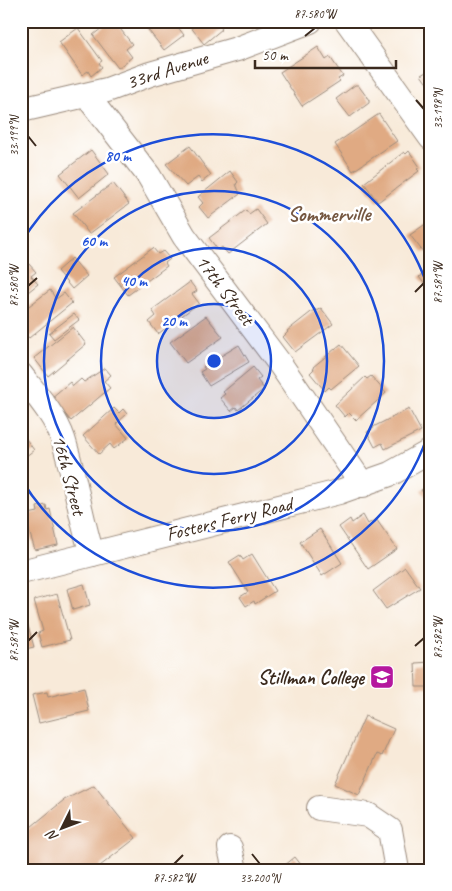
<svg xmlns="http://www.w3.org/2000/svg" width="452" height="891" viewBox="0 0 452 891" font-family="Caveat,sans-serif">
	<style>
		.building { fill: #e0aa83 }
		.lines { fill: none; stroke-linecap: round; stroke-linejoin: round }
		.minor-casing { stroke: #9a8a7c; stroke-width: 26 }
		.minor { stroke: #fff; stroke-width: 24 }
		.ticks { fill: none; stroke: #3b2a1e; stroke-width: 2 }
		.ring { fill: none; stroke: #1d4ed8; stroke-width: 2.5 }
		.labels { text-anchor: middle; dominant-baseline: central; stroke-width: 5; stroke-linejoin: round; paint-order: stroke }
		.street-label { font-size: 20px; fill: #3b2a1e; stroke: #fff }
		.poi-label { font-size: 20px; font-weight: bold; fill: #3b2a1e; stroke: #fff; text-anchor: end }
		.neighbourhood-label { font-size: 21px; font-weight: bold; fill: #755741; stroke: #fff }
		.centre { fill: #1d4ed8; stroke: #fff; stroke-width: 2.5 }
		.ring-label { font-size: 15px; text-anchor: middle; font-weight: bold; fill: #1d4ed8; stroke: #fff; stroke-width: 5; stroke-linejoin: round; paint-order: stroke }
		.neatline { fill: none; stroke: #3b2a1e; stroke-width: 2 }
		.ticks-label { font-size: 12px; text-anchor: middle; fill: #3b2a1e }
	</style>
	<rect width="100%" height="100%" fill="#fff"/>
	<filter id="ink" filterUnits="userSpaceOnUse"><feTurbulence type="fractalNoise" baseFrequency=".02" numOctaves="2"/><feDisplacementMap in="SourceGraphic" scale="10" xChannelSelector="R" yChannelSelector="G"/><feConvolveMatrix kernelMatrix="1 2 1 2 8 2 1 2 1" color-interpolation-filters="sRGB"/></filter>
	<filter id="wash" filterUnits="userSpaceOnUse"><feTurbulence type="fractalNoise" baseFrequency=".0096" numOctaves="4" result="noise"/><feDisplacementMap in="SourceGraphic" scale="20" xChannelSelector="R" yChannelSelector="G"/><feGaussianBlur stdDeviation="1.12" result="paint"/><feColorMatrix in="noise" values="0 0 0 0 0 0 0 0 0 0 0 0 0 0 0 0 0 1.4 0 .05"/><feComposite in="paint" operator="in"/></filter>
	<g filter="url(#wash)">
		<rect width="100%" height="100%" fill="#f8ead9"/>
		<g id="blocks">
			<g class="building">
				<polygon points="111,21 114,21 132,44 126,49 132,57 118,68 93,35"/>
				<polygon points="141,21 173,21 184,35 164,50"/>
				<polygon points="186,21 216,21 222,29 204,44"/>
				<polygon points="78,28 102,61 99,63 102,67 91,76 88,71 82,75 59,42"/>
				<polygon points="318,47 326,60 330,57 343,76 338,79 340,81 302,106 280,72"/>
				<polygon points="431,69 431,84 428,85 421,75"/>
				<polygon points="355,85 358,85 369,100 369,103 350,117 336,99"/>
				<polygon points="379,114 397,141 353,171 335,144"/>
				<polygon points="190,146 211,175 202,182 198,177 186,186 166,164"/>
				<polygon points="91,150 109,174 79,198 60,174"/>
				<polygon points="409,151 420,167 417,169 419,171 378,202 364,183 404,152 406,154"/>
				<polygon points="230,171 238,182 236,184 240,194 208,218 199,207 203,203 198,197"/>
				<polygon points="113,183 129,204 89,234 73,213"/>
				<polygon points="256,209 267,224 228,254 222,247 218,250 209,238 246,210 249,214"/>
				<polygon points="431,220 431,248 424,253 410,235"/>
				<polygon points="153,248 158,254 163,251 170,259 165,263 167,266 128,295 114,277"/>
				<polygon points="21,255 36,272 31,276 38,284 23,296"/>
				<polygon points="72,258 87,276 72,289 57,271"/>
				<polygon points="431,268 431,292 419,277"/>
				<polygon points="190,282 197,291 192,294 199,303 158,334 149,322 156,316 152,310"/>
				<polygon points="50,290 56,299 64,293 72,303 29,338 27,336 22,340 21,312"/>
				<polygon points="321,308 333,324 295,352 283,337 288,332 287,331 315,309 316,311"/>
				<polygon points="74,314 79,320 54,339 49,333"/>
				<polygon points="206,316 223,337 186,363 170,342"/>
				<polygon points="73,327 86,344 48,376 34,358"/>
				<polygon points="341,344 359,366 331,389 329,387 325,391 310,373 314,369 313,367"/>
				<polygon points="239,345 249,362 209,386 200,372 205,369 203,367"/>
				<polygon points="253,367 261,377 257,380 264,389 238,410 236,407 231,411 220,398 225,394 223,392"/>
				<polygon points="105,368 111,375 104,381 110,388 71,421 51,398 70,382 73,386 81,379 84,382"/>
				<polygon points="371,376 386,393 356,420 349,413 345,417 335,405 365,377 367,379"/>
				<polygon points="114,408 119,413 123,409 127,414 116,424 128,438 114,449 110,444 99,454 83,436"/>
				<polygon points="409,409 421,431 385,449 382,443 375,447 367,432 374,428 373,427"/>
				<polygon points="21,432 34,450 21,460"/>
				<polygon points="431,484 431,504 421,490"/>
				<polygon points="46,505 47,510 50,509 58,545 35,550 24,515 38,512 37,507"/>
				<polygon points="363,515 368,524 376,519 397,549 368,569 339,527 350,519 352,523"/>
				<polygon points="320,529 342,563 322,576 300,542"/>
				<polygon points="252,554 275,591 255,604 254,601 246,606 240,597 248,592 229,562 240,555 243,560"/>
				<polygon points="405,567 420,588 386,609 373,591"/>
				<polygon points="84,584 90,605 73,610 67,589"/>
				<polygon points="57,594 70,640 42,647 38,633 43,631 34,600"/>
				<polygon points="21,601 34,647 21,650"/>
				<polygon points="431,662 431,687 416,687 415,663"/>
				<polygon points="84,688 89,711 39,723 32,695 47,692 48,697"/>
				<polygon points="365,716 394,729 382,756 377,754 359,795 335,784"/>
				<polygon points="94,785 136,838 100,866 103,870 25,870 21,866 21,830 24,828 26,831 64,800"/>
				<polygon points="295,857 305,870 279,870"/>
			</g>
		</g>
	</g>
	<g filter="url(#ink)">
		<use href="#blocks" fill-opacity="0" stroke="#9a8a7c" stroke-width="1"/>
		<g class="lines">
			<defs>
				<g id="minor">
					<polyline points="347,21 431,138"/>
					<polyline points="87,96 149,176 184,236 280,364 363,485"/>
					<polyline points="21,110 107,90 150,74 237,49 310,21"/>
					<path d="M 21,375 C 35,393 56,417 63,439 C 75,476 80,516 92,554"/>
					<polyline points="21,572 339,492 390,474 431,451"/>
					<polyline points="319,808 368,815 390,830 397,870"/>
					<polyline points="230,848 235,870"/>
				</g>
			</defs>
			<use href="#minor" class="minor-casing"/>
			<use href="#minor" class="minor"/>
		</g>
	</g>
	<path class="ticks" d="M 305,36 L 315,28M 416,100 L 424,109M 28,136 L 36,146M 28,286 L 37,278M 415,292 L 424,283M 28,641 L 37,632M 415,646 L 424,638M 252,854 L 260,864M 174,864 L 183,855"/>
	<circle cx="214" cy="361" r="57" fill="#1d4ed8" fill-opacity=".12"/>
	<g class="ring">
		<circle cx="214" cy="361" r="57"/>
		<circle cx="214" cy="361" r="113"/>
		<circle cx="214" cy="361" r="170"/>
		<path d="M431 425A226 226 0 0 1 21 479M21 243A226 226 0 0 1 431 297"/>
	</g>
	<defs>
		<symbol id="university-square" viewBox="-11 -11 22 22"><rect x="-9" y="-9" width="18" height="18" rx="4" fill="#b5179e" stroke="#fff"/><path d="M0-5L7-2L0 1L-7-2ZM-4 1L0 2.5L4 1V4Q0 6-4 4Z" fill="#fff"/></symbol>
	</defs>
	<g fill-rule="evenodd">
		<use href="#university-square" x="368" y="663" width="28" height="28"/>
	</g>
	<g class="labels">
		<g class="street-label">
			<text transform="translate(167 70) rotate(-18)">33rd Avenue</text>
			<text transform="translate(225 290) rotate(53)">17th Street</text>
			<text transform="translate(69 475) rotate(75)">16th Street</text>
			<text transform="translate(229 519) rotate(-14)">Fosters Ferry Road</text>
		</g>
		<g class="poi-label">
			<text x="364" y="677">Stillman College</text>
		</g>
		<g class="neighbourhood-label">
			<text x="329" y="214">Sommerville</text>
		</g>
	</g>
	<circle cx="214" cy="361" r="8" class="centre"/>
	<g class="ring-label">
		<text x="118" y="161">80 m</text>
		<text x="94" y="246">60 m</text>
		<text x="134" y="286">40 m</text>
		<text x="174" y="326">20 m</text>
	</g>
	<rect width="452" height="891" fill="none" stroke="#fff" stroke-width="55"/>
	<g transform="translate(62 828) rotate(228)" stroke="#ffffff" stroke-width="4" paint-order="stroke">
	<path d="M0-4L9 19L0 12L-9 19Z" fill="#3b2a1e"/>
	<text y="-8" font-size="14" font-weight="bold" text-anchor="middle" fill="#3b2a1e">N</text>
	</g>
	<path d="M255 60v8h141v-8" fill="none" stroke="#3b2a1e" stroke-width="2.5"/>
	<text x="262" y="60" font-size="15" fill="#3b2a1e" stroke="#ffffff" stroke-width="4" paint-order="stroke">50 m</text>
	<rect x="28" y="28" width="396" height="836" class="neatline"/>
	<g class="ticks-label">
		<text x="315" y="18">87.580°W</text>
		<text transform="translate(438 109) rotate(-90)" y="4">33.198°N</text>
		<text transform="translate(14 136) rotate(-90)" y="4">33.199°N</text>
		<text transform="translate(438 283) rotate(-90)" y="4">87.581°W</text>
		<text transform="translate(14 286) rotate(-90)" y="4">87.580°W</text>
		<text transform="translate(438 638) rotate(-90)" y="4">87.582°W</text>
		<text transform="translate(14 641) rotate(-90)" y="4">87.581°W</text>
		<text x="174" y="882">87.582°W</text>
		<text x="260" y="882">33.200°N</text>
	</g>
</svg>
